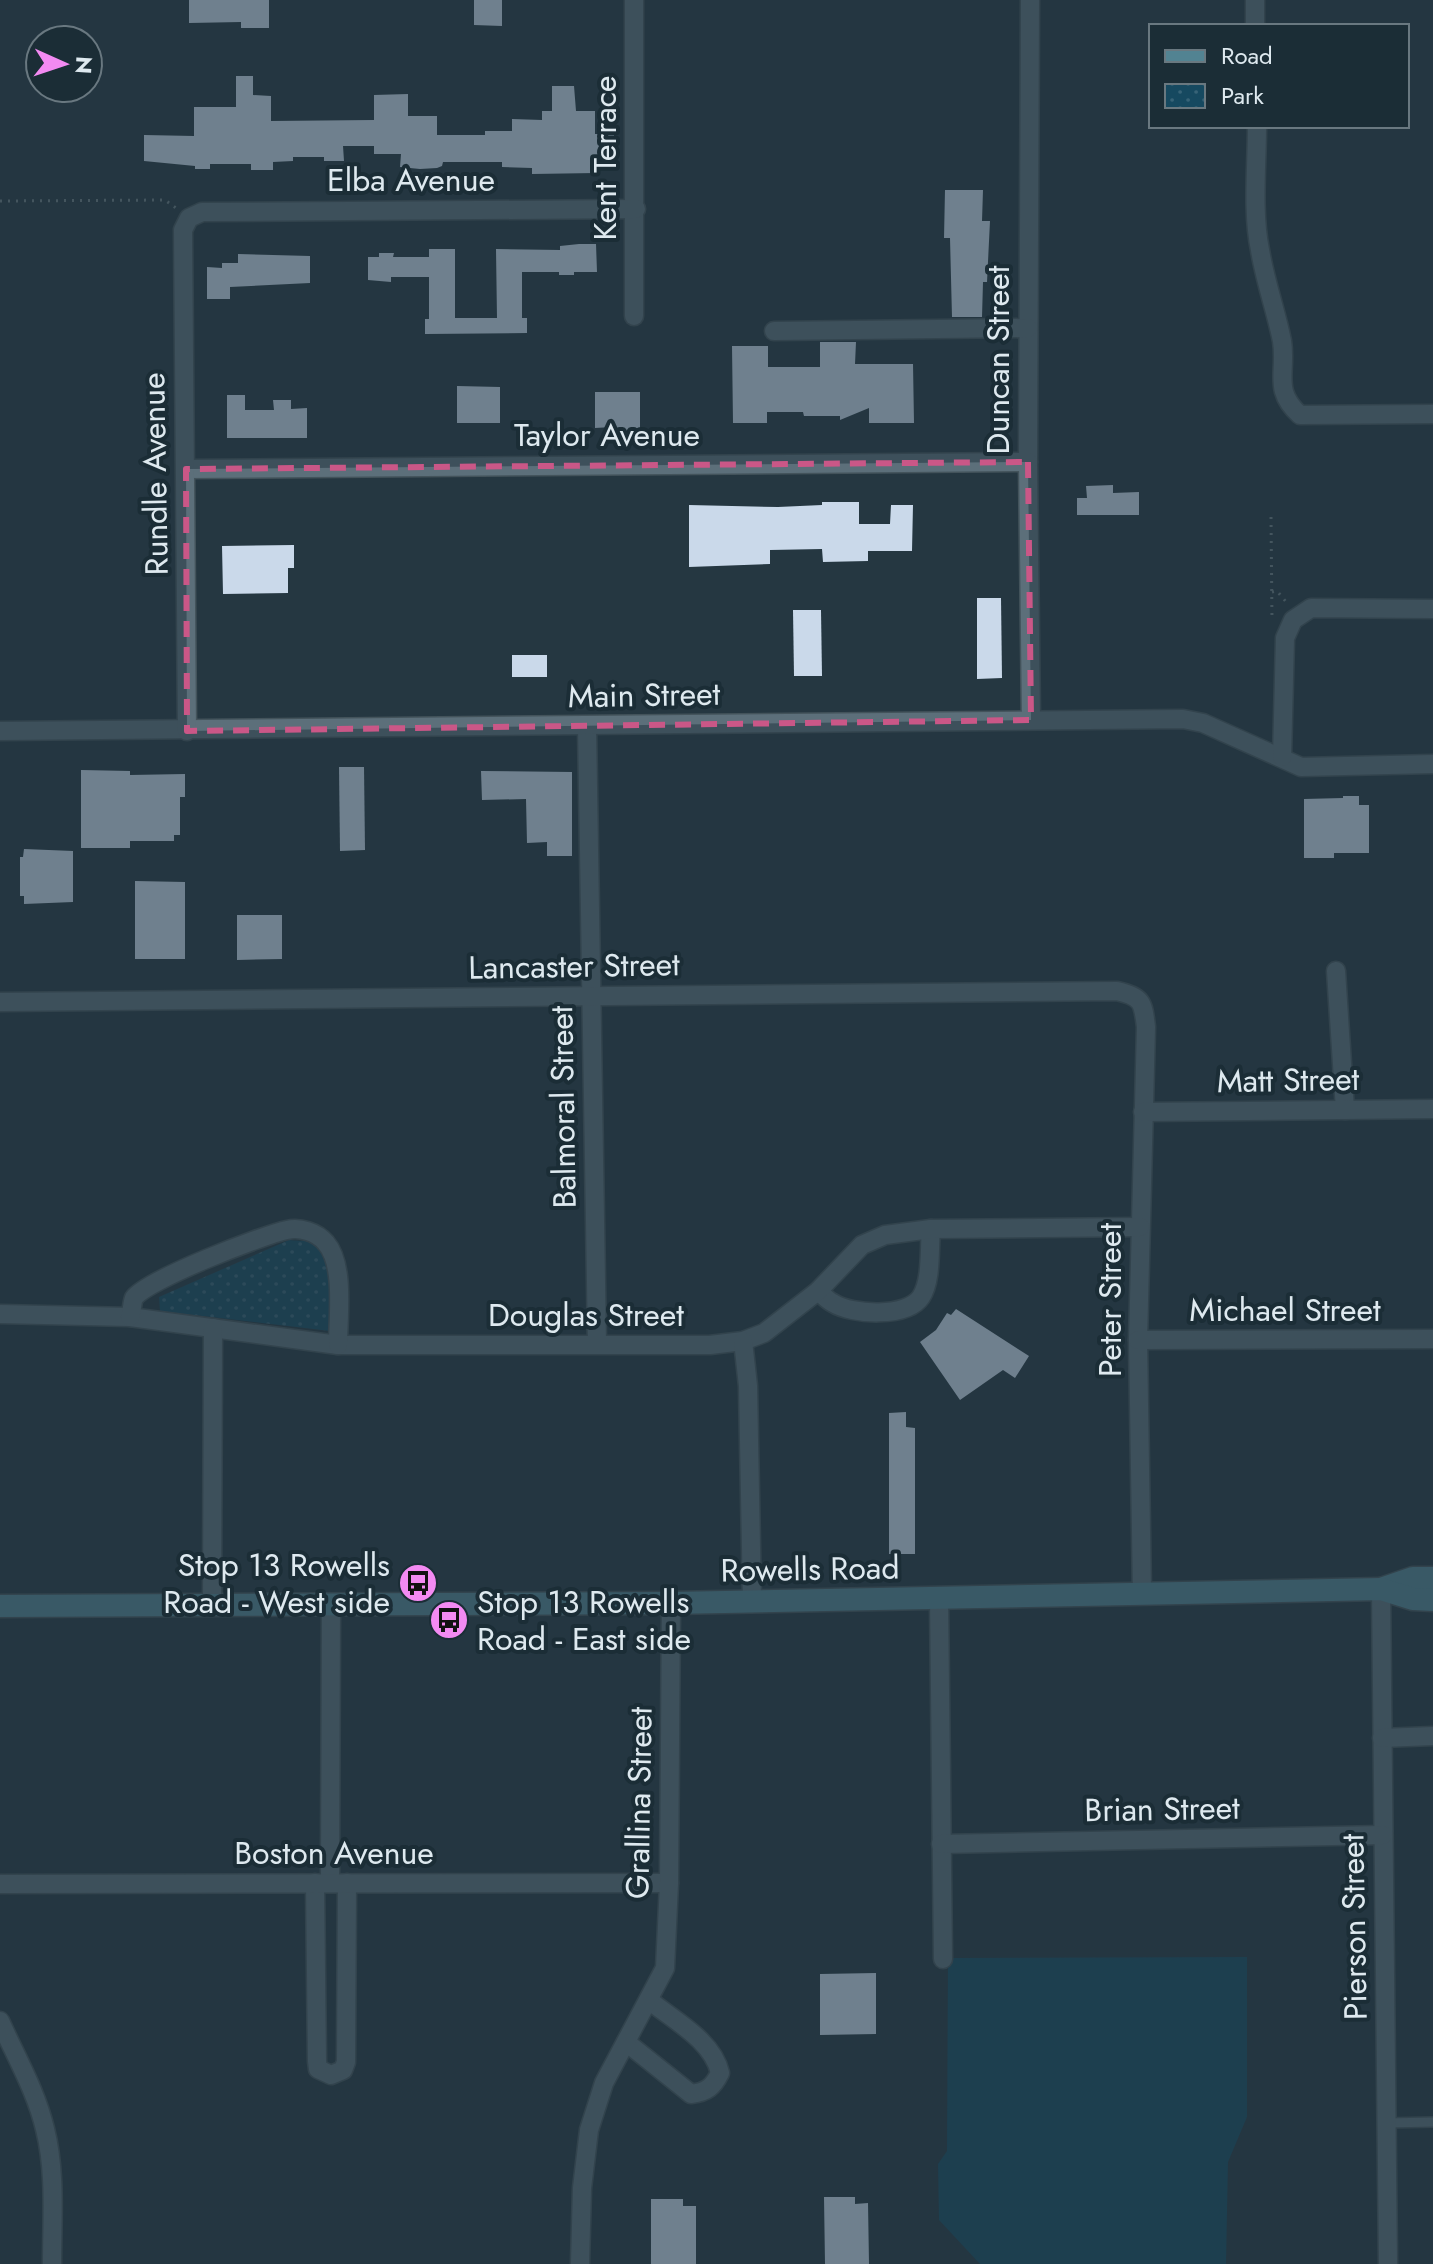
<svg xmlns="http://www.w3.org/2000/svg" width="1433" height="2264" viewBox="0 0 1433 2264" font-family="Jost,sans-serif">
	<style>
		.green { fill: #164960 }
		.park { fill: url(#park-dots) }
		.building { fill: #cad9ea }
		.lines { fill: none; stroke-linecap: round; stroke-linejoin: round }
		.service-casing { stroke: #43535b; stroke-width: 12 }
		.minor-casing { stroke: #43535b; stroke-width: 21 }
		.secondary-casing { stroke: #43535b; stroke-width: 25 }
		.path { stroke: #6a7a82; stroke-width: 3; stroke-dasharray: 2 6; stroke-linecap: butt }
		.service { stroke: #5c6f7a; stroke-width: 9 }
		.minor { stroke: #5c6f7a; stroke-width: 18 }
		.secondary { stroke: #528392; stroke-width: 22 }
		.marked { fill: none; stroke: #ca5787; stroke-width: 6; stroke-dasharray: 16 10; stroke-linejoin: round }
		.labels { text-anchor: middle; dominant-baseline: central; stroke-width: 8; stroke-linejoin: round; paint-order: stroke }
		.street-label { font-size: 32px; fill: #dee9ef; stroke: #1b2d36 }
		.poi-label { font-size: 32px; fill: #dee9ef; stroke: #1b2d36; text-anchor: end }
	</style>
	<defs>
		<pattern id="park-dots" width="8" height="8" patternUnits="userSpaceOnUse" patternTransform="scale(2)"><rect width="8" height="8" fill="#164960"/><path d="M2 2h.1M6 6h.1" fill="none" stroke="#376377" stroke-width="1.8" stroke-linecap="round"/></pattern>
	</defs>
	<rect width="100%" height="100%" fill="#253741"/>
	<polygon class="green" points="1247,1957 1247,2117 1228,2162 1226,2264 980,2264 939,2220 938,2164 947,2151 948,1958"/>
	<path class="park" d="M 289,1240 C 295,1241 304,1240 309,1242 C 342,1255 331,1304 330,1331 L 160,1311 L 159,1297 Z"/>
	<g class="building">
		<polygon points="189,0 269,0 269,28 241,28 241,22 189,23"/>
		<polygon points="474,0 502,0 502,26 474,25"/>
		<polygon points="236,76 253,76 253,95 271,96 271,121 374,120 374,95 408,94 408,116 437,116 437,135 485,135 485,131 512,131 512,119 542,120 542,111 552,111 552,86 574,86 576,111 595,111 595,134 614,134 614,162 596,162 596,173 532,174 532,168 502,167 502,162 443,162 442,166 437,168 420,169 400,167 401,154 374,154 374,146 343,146 344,161 324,161 324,157 293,157 293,161 273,162 273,170 251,170 251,164 210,164 210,169 195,169 195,166 144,161 144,135 194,136 194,107 236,107"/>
		<polygon points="945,190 983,190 982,221 990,221 987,282 983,282 982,317 952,317 950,238 944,238"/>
		<polygon points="579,244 596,244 597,272 574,272 574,275 559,275 559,272 522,272 522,318 527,318 527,333 425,334 425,319 429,319 429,277 391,277 391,282 368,280 368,257 379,257 379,253 394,253 393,257 429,257 429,249 455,249 455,318 497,318 496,249 560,250 560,246"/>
		<polygon points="238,254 310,256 310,283 230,287 230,299 207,299 207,267 222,268 222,263 238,263"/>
		<polygon points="820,342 856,342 855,364 913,364 914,423 869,423 869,408 840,420 840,416 804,416 803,412 767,412 767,423 733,423 732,346 768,346 768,367 820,367"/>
		<polygon points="457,386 500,387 500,423 457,423"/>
		<polygon points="595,392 640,392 640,432 612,432 612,427 595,428"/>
		<polygon points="227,395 245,395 245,410 274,410 273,400 291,400 291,409 307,408 307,438 227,438"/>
		<polygon points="1113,485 1113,493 1139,492 1139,515 1077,515 1077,498 1087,498 1086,486"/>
		<polygon points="822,502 859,502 859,524 890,524 891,505 913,505 912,551 868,551 868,561 823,562 822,549 770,550 770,564 689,567 689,505 778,507 822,505"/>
		<polygon points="294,545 294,568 288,568 288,593 223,594 222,546"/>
		<polygon points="977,598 1001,598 1002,678 977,679"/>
		<polygon points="793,610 821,610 822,676 794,676"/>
		<rect x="512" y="655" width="35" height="22"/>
		<polygon points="339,767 364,767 365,850 340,851"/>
		<polygon points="81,770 130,771 130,775 185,774 185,797 180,797 180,835 174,835 174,841 130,841 130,848 81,848"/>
		<polygon points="481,771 572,772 572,856 547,856 547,842 527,843 526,799 482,800"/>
		<polygon points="1343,796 1359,796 1359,805 1369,805 1369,853 1334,853 1334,858 1304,858 1304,799 1343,798"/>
		<polygon points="24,849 73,851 73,902 24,904 24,896 20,896 20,857 23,857"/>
		<polygon points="135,881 185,882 185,959 135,959"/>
		<polygon points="237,915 282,915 282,959 237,960"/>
		<polygon points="956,1309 1029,1356 1015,1378 1003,1370 960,1400 920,1342 936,1330 947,1313 951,1315"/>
		<polygon points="906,1412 906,1427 915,1428 915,1554 889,1554 889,1413"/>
		<polygon points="876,1973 876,2034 820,2035 820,1974"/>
		<polygon points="824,2197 855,2197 855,2204 868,2203 869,2264 825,2264"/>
		<polygon points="651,2199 683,2199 683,2206 696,2206 696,2264 651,2264"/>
	</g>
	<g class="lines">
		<defs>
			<polyline id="service" points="1387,2123 1433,2122"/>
			<g id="minor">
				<polyline points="634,0 634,316"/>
				<polyline points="1030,0 1028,462 1031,720"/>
				<polyline points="1255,0 1255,26"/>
				<path d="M 1257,126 C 1257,166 1252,211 1260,250 C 1265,281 1276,311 1282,341 C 1287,372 1272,390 1300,415 L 1433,414"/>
				<polyline points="774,331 1028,328"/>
				<polyline points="186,469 1028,462"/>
				<polyline points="587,726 597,1344"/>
				<polyline points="0,731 1183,719 1203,723 1301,767 1433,764"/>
				<polyline points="187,731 183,230 189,218 202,212 636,209"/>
				<polyline points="1282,757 1285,638 1293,620 1311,608 1433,609"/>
				<polyline points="1336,971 1345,1110"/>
				<path d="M 0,1002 L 1117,991 C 1143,997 1143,1003 1146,1027 L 1138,1340 L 1142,1595"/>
				<polyline points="1143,1112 1433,1109"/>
				<path d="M 818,1291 C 823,1295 827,1300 833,1303 C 852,1315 907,1318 921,1297 C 932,1280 929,1249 931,1229"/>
				<polyline points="0,1314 130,1317 338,1345 710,1345 743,1341 764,1333 818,1291 862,1245 885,1235 931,1229 1140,1227"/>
				<path d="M 130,1317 C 132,1312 132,1302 134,1298 C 146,1280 263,1235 287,1230 C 300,1227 317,1232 326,1243 C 345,1265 338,1316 338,1345"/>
				<polyline points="1138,1340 1433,1339"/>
				<polyline points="743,1341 748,1386 752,1601"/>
				<polyline points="1381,1589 1388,2264"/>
				<polyline points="939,1599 943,1959"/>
				<polyline points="212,1606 213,1328"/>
				<polyline points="1382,1738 1433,1736"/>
				<polyline points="941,1844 1383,1835"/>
				<polyline points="315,1883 317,2061 318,2069 331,2075 343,2070 346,2062 347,1883"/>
				<polyline points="330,1883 331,1606"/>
				<polyline points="0,1884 669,1883"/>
				<path d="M 0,2021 C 16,2057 36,2091 45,2129 C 56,2172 52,2220 52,2264"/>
				<path d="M 626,2042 L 691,2094 C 707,2092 713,2087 720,2073 C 713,2041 675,2021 650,2001"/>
				<polyline points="580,2264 582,2188 589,2130 604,2083 665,1968 669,1883 671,1603"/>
			</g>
			<g id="secondary">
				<polyline points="1381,1589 1413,1578 1433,1578"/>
				<polyline points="0,1606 671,1603 1381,1589 1413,1599 1433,1600"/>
			</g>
		</defs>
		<use href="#service" class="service-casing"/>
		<use href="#minor" class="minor-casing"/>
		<use href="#secondary" class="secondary-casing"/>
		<g class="path">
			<polyline points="0,201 165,200 176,208"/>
			<polyline points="1271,517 1272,621"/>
			<polyline points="1272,592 1277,591 1287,603"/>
		</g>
		<use href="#service" class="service"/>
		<use href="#minor" class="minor"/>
		<use href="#secondary" class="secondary"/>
	</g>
	<path d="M0 0H1433V2264H0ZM 1028,462 L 1031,720 L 187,731 L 186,469 Z" fill="#253741" fill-opacity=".55" fill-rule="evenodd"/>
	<path class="marked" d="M 1028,462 L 1031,720 L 187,731 L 186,469 Z"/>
	<defs>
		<symbol id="bus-disc" viewBox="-11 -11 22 22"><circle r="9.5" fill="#f38af2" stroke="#1b2d36"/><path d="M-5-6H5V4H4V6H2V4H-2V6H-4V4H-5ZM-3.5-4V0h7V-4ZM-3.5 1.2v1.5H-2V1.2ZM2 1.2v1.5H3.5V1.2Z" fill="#111"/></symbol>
	</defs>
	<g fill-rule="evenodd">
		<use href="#bus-disc" x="396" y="1561" width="44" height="44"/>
		<use href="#bus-disc" x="427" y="1598" width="44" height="44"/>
	</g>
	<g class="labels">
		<g class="street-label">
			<text transform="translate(605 158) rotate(-90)">Kent Terrace</text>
			<text x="411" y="180">Elba Avenue</text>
			<text transform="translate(998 360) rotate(-90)">Duncan Street</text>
			<text x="607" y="435">Taylor Avenue</text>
			<text transform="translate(155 474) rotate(-91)">Rundle Avenue</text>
			<text transform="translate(644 695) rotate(-1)">Main Street</text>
			<text transform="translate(574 966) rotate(-1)">Lancaster Street</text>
			<text transform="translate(1288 1080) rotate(-1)">Matt Street</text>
			<text transform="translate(563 1107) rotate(-91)">Balmoral Street</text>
			<text transform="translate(1110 1300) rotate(-90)">Peter Street</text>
			<text x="1285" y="1310">Michael Street</text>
			<text x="586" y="1315">Douglas Street</text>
			<text transform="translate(810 1569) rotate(-1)">Rowells Road</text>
			<text transform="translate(639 1803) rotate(-89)">Grallina Street</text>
			<text transform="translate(1162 1809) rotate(-1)">Brian Street</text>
			<text x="334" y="1853">Boston Avenue</text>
			<text transform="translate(1354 1927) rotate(-91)">Pierson Street</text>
		</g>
		<g class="poi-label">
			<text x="390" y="1565">Stop 13 Rowells<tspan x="390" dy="37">Road - West side</tspan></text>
			<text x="477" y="1602" text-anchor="start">Stop 13 Rowells<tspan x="477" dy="37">Road - East side</tspan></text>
		</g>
	</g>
	<rect x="1149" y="24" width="260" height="104" fill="#1b2d36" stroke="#697880" stroke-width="2"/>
	<rect x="1165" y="50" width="40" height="12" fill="#528392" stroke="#697880" stroke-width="2"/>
	<text x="1221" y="64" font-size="24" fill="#dee9ef">Road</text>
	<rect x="1165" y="84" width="40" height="24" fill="url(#park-dots)" stroke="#697880" stroke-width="2"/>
	<text x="1221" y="104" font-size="24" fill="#dee9ef">Park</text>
	<g transform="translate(64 64) rotate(93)"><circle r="38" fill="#1b2d36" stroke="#697880" stroke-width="2"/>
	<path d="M0-6L14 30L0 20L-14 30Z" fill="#f38af2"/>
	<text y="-12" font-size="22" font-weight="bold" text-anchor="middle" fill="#dee9ef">N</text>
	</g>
</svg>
